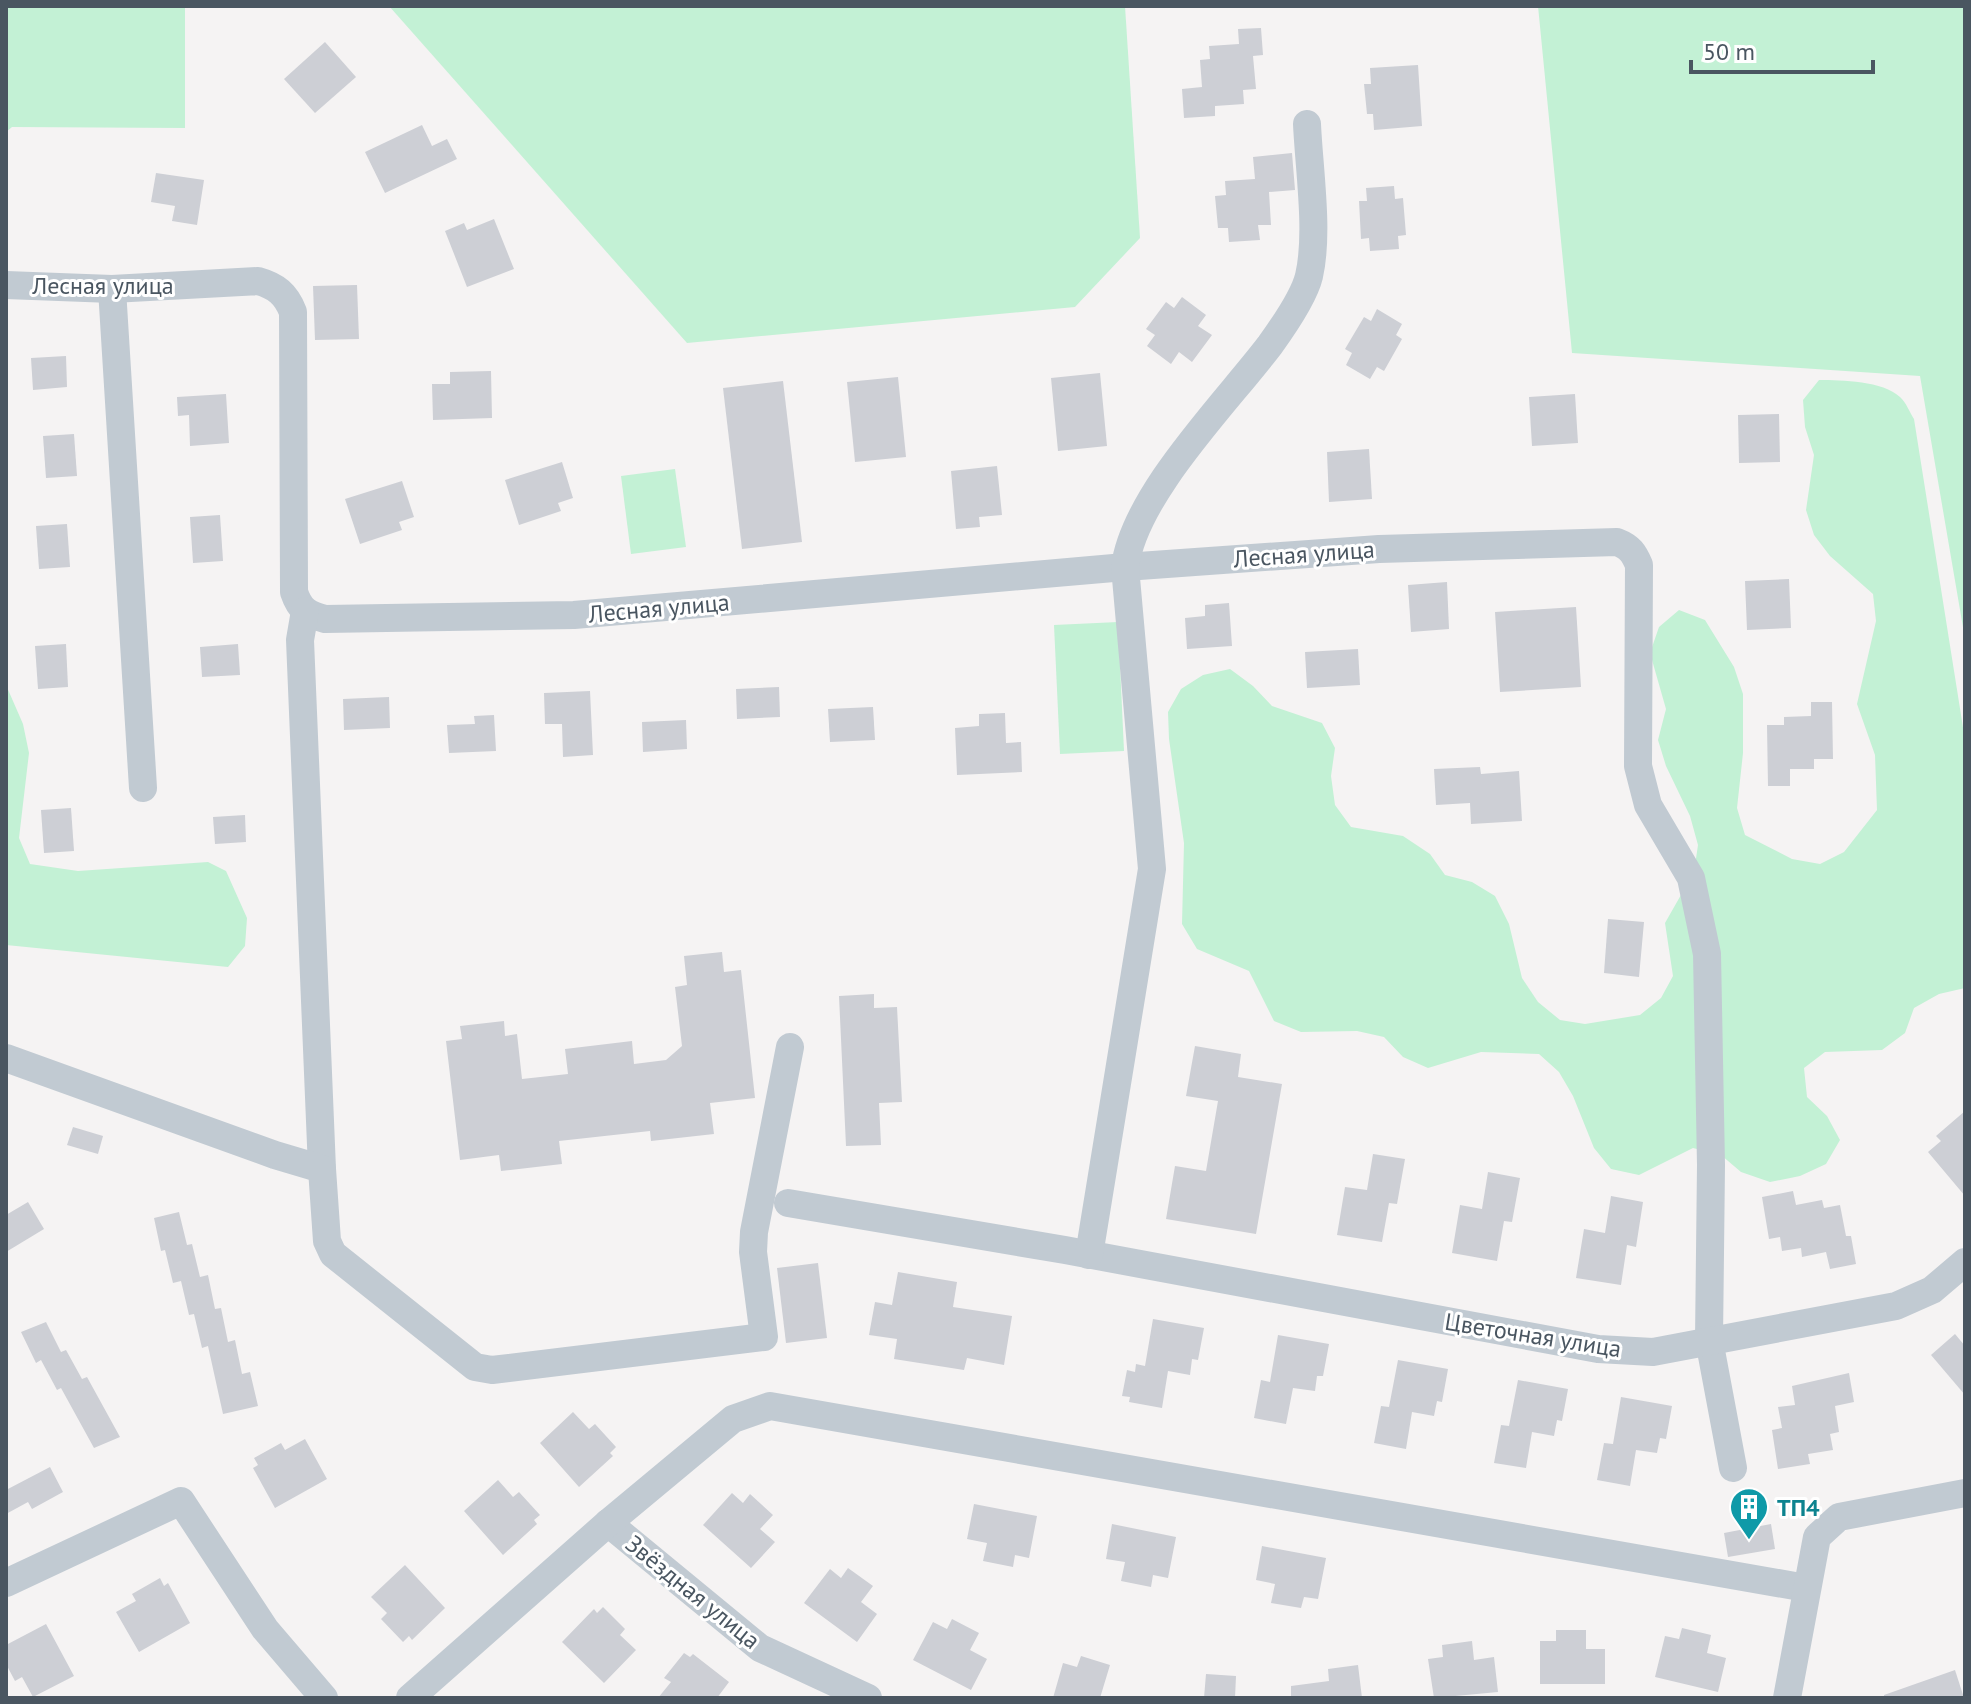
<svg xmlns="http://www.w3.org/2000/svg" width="1971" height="1704" viewBox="0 0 1971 1704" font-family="'PT Sans',sans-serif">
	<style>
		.green { fill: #c3f1d5 }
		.building { fill: #cdcfd5 }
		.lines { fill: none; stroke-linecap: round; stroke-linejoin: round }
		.minor { stroke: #c1cad2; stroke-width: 28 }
		.labels { text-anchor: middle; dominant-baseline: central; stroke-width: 6; stroke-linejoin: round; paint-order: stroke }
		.street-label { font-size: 24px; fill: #4a5661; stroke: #fff }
		.culture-label { font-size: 24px; font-weight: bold; fill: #0d838f; stroke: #fff; text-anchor: start }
	</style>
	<rect width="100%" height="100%" fill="#f5f3f3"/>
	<g class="green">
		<polygon points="6,6 185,6 185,128 12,127 6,132"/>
		<polygon points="389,6 1125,6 1140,238 1075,307 687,343"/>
		<polygon points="1538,6 1965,6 1965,639 1920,376 1572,353"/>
		<path d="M 1819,380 C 1842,380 1883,381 1900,397 C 1906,402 1910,413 1914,419 L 1965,740 L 1965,988 L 1939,994 L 1914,1008 L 1905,1033 L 1882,1050 L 1825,1052 L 1804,1068 L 1807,1097 L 1827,1116 L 1840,1140 L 1826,1164 L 1800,1176 L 1770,1182 L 1741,1172 L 1721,1155 L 1693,1148 L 1639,1175 L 1611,1169 L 1594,1148 L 1573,1096 L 1559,1072 L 1539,1054 L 1481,1052 L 1428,1068 L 1403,1057 L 1384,1037 L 1357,1031 L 1301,1032 L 1274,1021 L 1249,971 L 1197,949 L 1182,924 L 1184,843 L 1169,739 L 1168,712 L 1181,689 L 1203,675 L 1230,669 L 1253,686 L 1272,706 L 1322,723 L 1335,748 L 1331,776 L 1335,805 L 1351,827 L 1403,836 L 1430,854 L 1445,875 L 1472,882 L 1495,896 L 1509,924 L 1522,978 L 1538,1002 L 1560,1020 L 1585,1024 L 1640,1015 L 1661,998 L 1673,976 L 1665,923 L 1694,872 L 1698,845 L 1690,816 L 1666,766 L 1658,740 L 1666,709 L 1650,653 L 1659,627 L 1679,610 L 1705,620 L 1734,667 L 1743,694 L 1743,753 L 1737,808 L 1745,835 L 1792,859 L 1820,864 L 1844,852 L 1877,810 L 1875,755 L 1857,704 L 1876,621 L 1873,594 L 1830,556 L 1814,535 L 1806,510 L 1814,455 L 1805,427 L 1803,400 Z"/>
		<polygon points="675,469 686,547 631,554 621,476"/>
		<polygon points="1118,622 1124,751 1060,754 1054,625"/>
		<polygon points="6,685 23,724 29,753 19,838 30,864 78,871 208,862 226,871 247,918 245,946 228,967 6,945"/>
	</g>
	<g class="building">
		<polygon points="1261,28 1263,55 1253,56 1256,89 1243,90 1244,104 1215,106 1215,116 1184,118 1182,89 1202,87 1200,60 1210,59 1209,46 1239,44 1238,29"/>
		<polygon points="325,42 356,77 315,113 284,79"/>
		<polygon points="1418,65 1422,126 1374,130 1373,114 1367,114 1364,84 1371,84 1370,68"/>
		<polygon points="422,125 432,146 447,139 457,159 385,193 365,152"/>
		<polygon points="1292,153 1295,190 1269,192 1271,225 1258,225 1260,240 1229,242 1228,228 1218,228 1215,196 1226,195 1225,181 1255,179 1253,157"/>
		<polygon points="156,173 204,180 197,225 172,221 175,206 151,202"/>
		<polygon points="1394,186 1395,199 1403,198 1406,235 1398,236 1399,249 1370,251 1369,238 1361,239 1359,201 1367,201 1366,188"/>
		<polygon points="494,219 514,269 467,287 445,231 464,223 467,230"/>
		<polygon points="357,285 359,339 315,340 313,286"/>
		<polygon points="1182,297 1206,315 1198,326 1212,335 1192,362 1179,352 1171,364 1147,346 1155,335 1146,329 1166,302 1174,308"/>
		<polygon points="1377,309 1402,324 1396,335 1402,339 1384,371 1377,367 1370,379 1346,365 1352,353 1345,349 1364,317 1371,321"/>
		<polygon points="66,356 67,387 33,390 31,358"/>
		<polygon points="491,371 492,418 433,420 432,384 450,384 450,372"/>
		<polygon points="1100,373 1107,446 1058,451 1051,378"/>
		<polygon points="898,377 906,457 855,462 847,382"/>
		<polygon points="783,381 802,542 742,549 723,388"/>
		<polygon points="226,394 229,443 190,446 189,415 178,416 177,397"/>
		<polygon points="1575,394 1578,443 1532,446 1529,397"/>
		<polygon points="1779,414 1780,462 1739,463 1738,415"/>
		<polygon points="74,434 77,476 46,478 43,436"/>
		<polygon points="1369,449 1372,499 1329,502 1327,452"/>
		<polygon points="562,462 573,498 558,503 561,511 519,525 505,480"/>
		<polygon points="997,466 1002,515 979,517 980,527 956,529 951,471"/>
		<polygon points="402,481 414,517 399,522 402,530 360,544 345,499"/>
		<polygon points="220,515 223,561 193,563 190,517"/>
		<polygon points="67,524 70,567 39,569 36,526"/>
		<polygon points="1789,579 1791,628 1747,630 1745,581"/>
		<polygon points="1447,582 1449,629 1411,632 1408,585"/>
		<polygon points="1229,603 1232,646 1187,649 1185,618 1205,616 1205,605"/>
		<polygon points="1576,607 1581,687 1500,692 1495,612"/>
		<polygon points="66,644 68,687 38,689 35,646"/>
		<polygon points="238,644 240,675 202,677 200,647"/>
		<polygon points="1358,649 1360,685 1307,688 1305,652"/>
		<polygon points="779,687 780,717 737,719 736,689"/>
		<polygon points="590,691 593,755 563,757 562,724 545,724 544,693"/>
		<polygon points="389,697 390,728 344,730 343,699"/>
		<polygon points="1811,702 1832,702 1833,759 1814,759 1814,769 1790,769 1790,786 1768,786 1767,725 1784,725 1784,717 1811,716"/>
		<polygon points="873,707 875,740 830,742 828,709"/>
		<polygon points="1005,713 1006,743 1021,742 1022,772 957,775 955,728 979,726 979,714"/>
		<polygon points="494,715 496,751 449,753 447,725 475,724 474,716"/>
		<polygon points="686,720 687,749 643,752 642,722"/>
		<polygon points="1480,767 1481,774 1519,771 1522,821 1471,824 1470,803 1436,805 1434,769"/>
		<polygon points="71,808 74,851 44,853 41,810"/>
		<polygon points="245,815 246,842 215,844 213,817"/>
		<polygon points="1608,919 1644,922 1639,977 1604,973"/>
		<polygon points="722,952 724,972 741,970 755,1098 710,1103 714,1134 651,1141 650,1131 559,1141 562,1164 501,1171 499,1155 460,1160 446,1041 462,1039 460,1026 504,1021 505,1036 517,1034 522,1079 568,1074 565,1049 632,1041 634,1064 666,1060 682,1046 675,987 687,985 684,956"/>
		<polygon points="874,994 874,1008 897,1007 902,1102 879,1103 881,1145 846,1146 839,996"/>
		<polygon points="1195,1046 1241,1054 1238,1077 1282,1084 1256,1234 1166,1219 1175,1166 1206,1171 1218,1101 1186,1096"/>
		<polygon points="1965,1111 1965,1196 1928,1152 1941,1141 1936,1136"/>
		<polygon points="73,1127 103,1136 98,1154 67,1145"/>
		<polygon points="1373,1154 1405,1159 1397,1204 1389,1203 1382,1242 1337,1235 1345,1187 1367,1190"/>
		<polygon points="1488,1172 1520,1178 1512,1222 1504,1221 1497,1261 1452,1253 1460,1205 1482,1209"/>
		<polygon points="1793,1191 1796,1205 1822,1200 1824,1208 1840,1205 1846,1236 1851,1236 1856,1264 1830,1269 1826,1252 1802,1257 1801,1248 1782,1251 1780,1237 1769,1239 1762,1197"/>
		<polygon points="1611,1196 1643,1202 1636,1247 1627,1245 1621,1285 1576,1278 1584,1229 1605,1233"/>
		<polygon points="28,1202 44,1229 6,1252 6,1215"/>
		<polygon points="179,1212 187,1245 192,1244 200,1277 208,1275 215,1309 221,1308 228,1342 235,1340 242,1374 250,1372 258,1406 223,1414 208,1346 202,1348 194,1314 189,1315 181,1281 173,1283 165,1250 161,1251 154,1218"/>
		<polygon points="818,1263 827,1338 786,1343 777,1268"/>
		<polygon points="898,1272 957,1282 953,1307 1012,1316 1004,1365 967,1358 964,1370 894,1359 897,1339 869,1335 875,1302 892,1305"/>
		<polygon points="1153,1319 1204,1328 1198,1360 1192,1359 1190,1375 1168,1371 1162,1408 1129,1402 1130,1397 1122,1396 1127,1370 1135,1372 1136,1364 1145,1366"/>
		<polygon points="46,1322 61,1352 66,1350 82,1379 87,1377 120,1437 94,1448 61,1388 57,1390 41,1360 36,1363 21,1332"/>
		<polygon points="1955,1334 1965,1346 1965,1395 1931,1355"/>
		<polygon points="1278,1335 1329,1344 1323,1376 1317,1376 1315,1391 1293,1388 1286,1424 1254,1418 1261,1380 1270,1382"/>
		<polygon points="1398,1360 1448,1369 1442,1402 1437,1401 1434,1416 1412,1412 1406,1449 1374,1443 1381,1406 1389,1407"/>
		<polygon points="1849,1373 1854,1402 1835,1406 1839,1432 1830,1434 1833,1450 1808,1454 1810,1464 1778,1469 1772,1430 1782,1428 1778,1407 1795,1405 1792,1386"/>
		<polygon points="1518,1380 1568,1389 1562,1421 1557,1420 1554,1436 1532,1432 1526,1468 1494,1463 1501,1425 1509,1426"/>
		<polygon points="1621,1397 1672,1406 1666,1439 1660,1438 1657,1453 1636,1450 1630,1486 1597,1480 1604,1443 1613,1444"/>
		<polygon points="573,1412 589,1429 595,1424 616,1447 610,1453 613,1456 579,1487 540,1443"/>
		<polygon points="305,1439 327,1479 275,1508 253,1468 258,1465 254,1458 281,1443 285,1450"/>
		<polygon points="50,1467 63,1492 32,1509 28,1502 6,1514 6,1490"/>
		<polygon points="498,1480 513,1497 519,1492 540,1515 534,1520 537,1524 503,1555 464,1511"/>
		<polygon points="732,1493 743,1503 750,1494 773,1515 760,1529 775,1542 751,1568 703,1525"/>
		<polygon points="974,1504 1037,1516 1029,1558 1015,1555 1013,1567 983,1561 987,1543 967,1539"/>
		<polygon points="1112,1524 1176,1537 1168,1578 1153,1575 1151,1587 1121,1581 1125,1562 1106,1559"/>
		<polygon points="1771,1524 1775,1549 1728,1557 1724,1533"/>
		<polygon points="1262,1546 1326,1558 1318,1599 1304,1597 1301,1608 1271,1603 1275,1584 1256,1580"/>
		<polygon points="405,1565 445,1608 412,1640 409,1636 403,1642 381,1619 387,1613 371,1597"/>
		<polygon points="848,1568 873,1586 861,1602 877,1614 857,1642 804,1603 830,1569 841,1578"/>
		<polygon points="160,1578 164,1586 168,1583 190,1623 139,1652 116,1612 136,1601 132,1594"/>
		<polygon points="603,1607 625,1629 620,1635 636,1650 604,1683 562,1642 594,1609 597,1613"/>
		<polygon points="952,1619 979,1633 970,1650 987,1659 971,1690 913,1660 933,1622 947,1629"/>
		<polygon points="46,1624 74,1676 33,1697 22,1677 15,1681 6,1664 6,1645"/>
		<polygon points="1682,1628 1711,1635 1707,1653 1726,1658 1718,1692 1655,1677 1665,1636 1679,1639"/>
		<polygon points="1556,1630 1586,1630 1586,1649 1605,1649 1605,1684 1540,1684 1540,1641 1556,1641"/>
		<polygon points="1472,1641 1474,1660 1494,1657 1498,1692 1434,1698 1428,1659 1443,1657 1442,1645"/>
		<polygon points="684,1653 690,1657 693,1654 729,1682 717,1698 658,1698 671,1682 664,1678"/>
		<polygon points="1081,1656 1110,1665 1100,1698 1053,1698 1063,1663 1077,1667"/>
		<polygon points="1358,1665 1362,1698 1291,1698 1291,1686 1329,1681 1328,1669"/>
		<polygon points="1955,1670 1964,1698 1884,1698 1884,1695"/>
		<polygon points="1206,1674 1236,1676 1235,1698 1204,1698"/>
	</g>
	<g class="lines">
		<g class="minor">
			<path d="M 6,285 L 112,289 L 258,281 C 276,286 286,294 293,312 L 294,592 C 300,610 307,614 325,619 L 574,615 L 1125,567 L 1379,549 L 1617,542 C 1630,547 1634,553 1639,565 L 1638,766 L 1648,805 L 1691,878 L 1707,954 L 1711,1165 L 1709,1340 L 1733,1468"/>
			<polyline points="112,289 143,788"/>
			<polyline points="305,611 300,640 322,1169"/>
			<polyline points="6,1058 275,1155 322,1169 327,1241 333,1254 475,1367 492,1370 764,1337 753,1252 754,1232 790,1047"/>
			<polyline points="788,1203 1065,1250 1598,1349 1653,1352 1896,1306 1932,1290 1965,1262"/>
			<path d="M 1089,1255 L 1152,869 L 1125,567 C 1134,495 1226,403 1270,345 C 1283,327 1304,297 1309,276 C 1319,233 1309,169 1307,124"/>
			<polyline points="608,1523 760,1648 868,1698"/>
			<polyline points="6,1583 181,1501 265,1629 324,1698"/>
			<polyline points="410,1698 608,1523 733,1419 770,1406 1806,1588"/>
			<polyline points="1787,1698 1817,1537 1839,1517 1965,1493"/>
		</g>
	</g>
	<defs>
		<symbol id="building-pin" viewBox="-11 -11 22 30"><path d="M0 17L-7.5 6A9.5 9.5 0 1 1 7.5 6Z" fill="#0f9aa8" stroke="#fff"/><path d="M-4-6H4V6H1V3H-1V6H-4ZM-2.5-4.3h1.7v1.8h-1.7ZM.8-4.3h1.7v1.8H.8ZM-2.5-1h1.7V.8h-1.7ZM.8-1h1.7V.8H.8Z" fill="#fff"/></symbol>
	</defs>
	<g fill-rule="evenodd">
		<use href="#building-pin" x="1727" y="1485" width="44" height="60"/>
	</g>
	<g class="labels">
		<g class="street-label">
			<text x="103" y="285">Лесная улица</text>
			<text transform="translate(1304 554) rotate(-4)">Лесная улица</text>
			<text transform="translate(659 608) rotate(-5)">Лесная улица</text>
			<text transform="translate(1533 1335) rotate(9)">Цветочная улица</text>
			<text transform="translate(693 1592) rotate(39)">Звёздная улица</text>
		</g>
		<g class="culture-label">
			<text x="1777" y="1507">ТП4</text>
		</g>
	</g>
	<rect width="1971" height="1704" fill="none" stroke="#4a5661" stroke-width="16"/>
	<path d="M1691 60v12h182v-12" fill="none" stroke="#4a5661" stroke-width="4"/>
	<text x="1703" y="60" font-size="24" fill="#4a5661" stroke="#ffffff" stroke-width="6" paint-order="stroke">50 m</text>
</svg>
